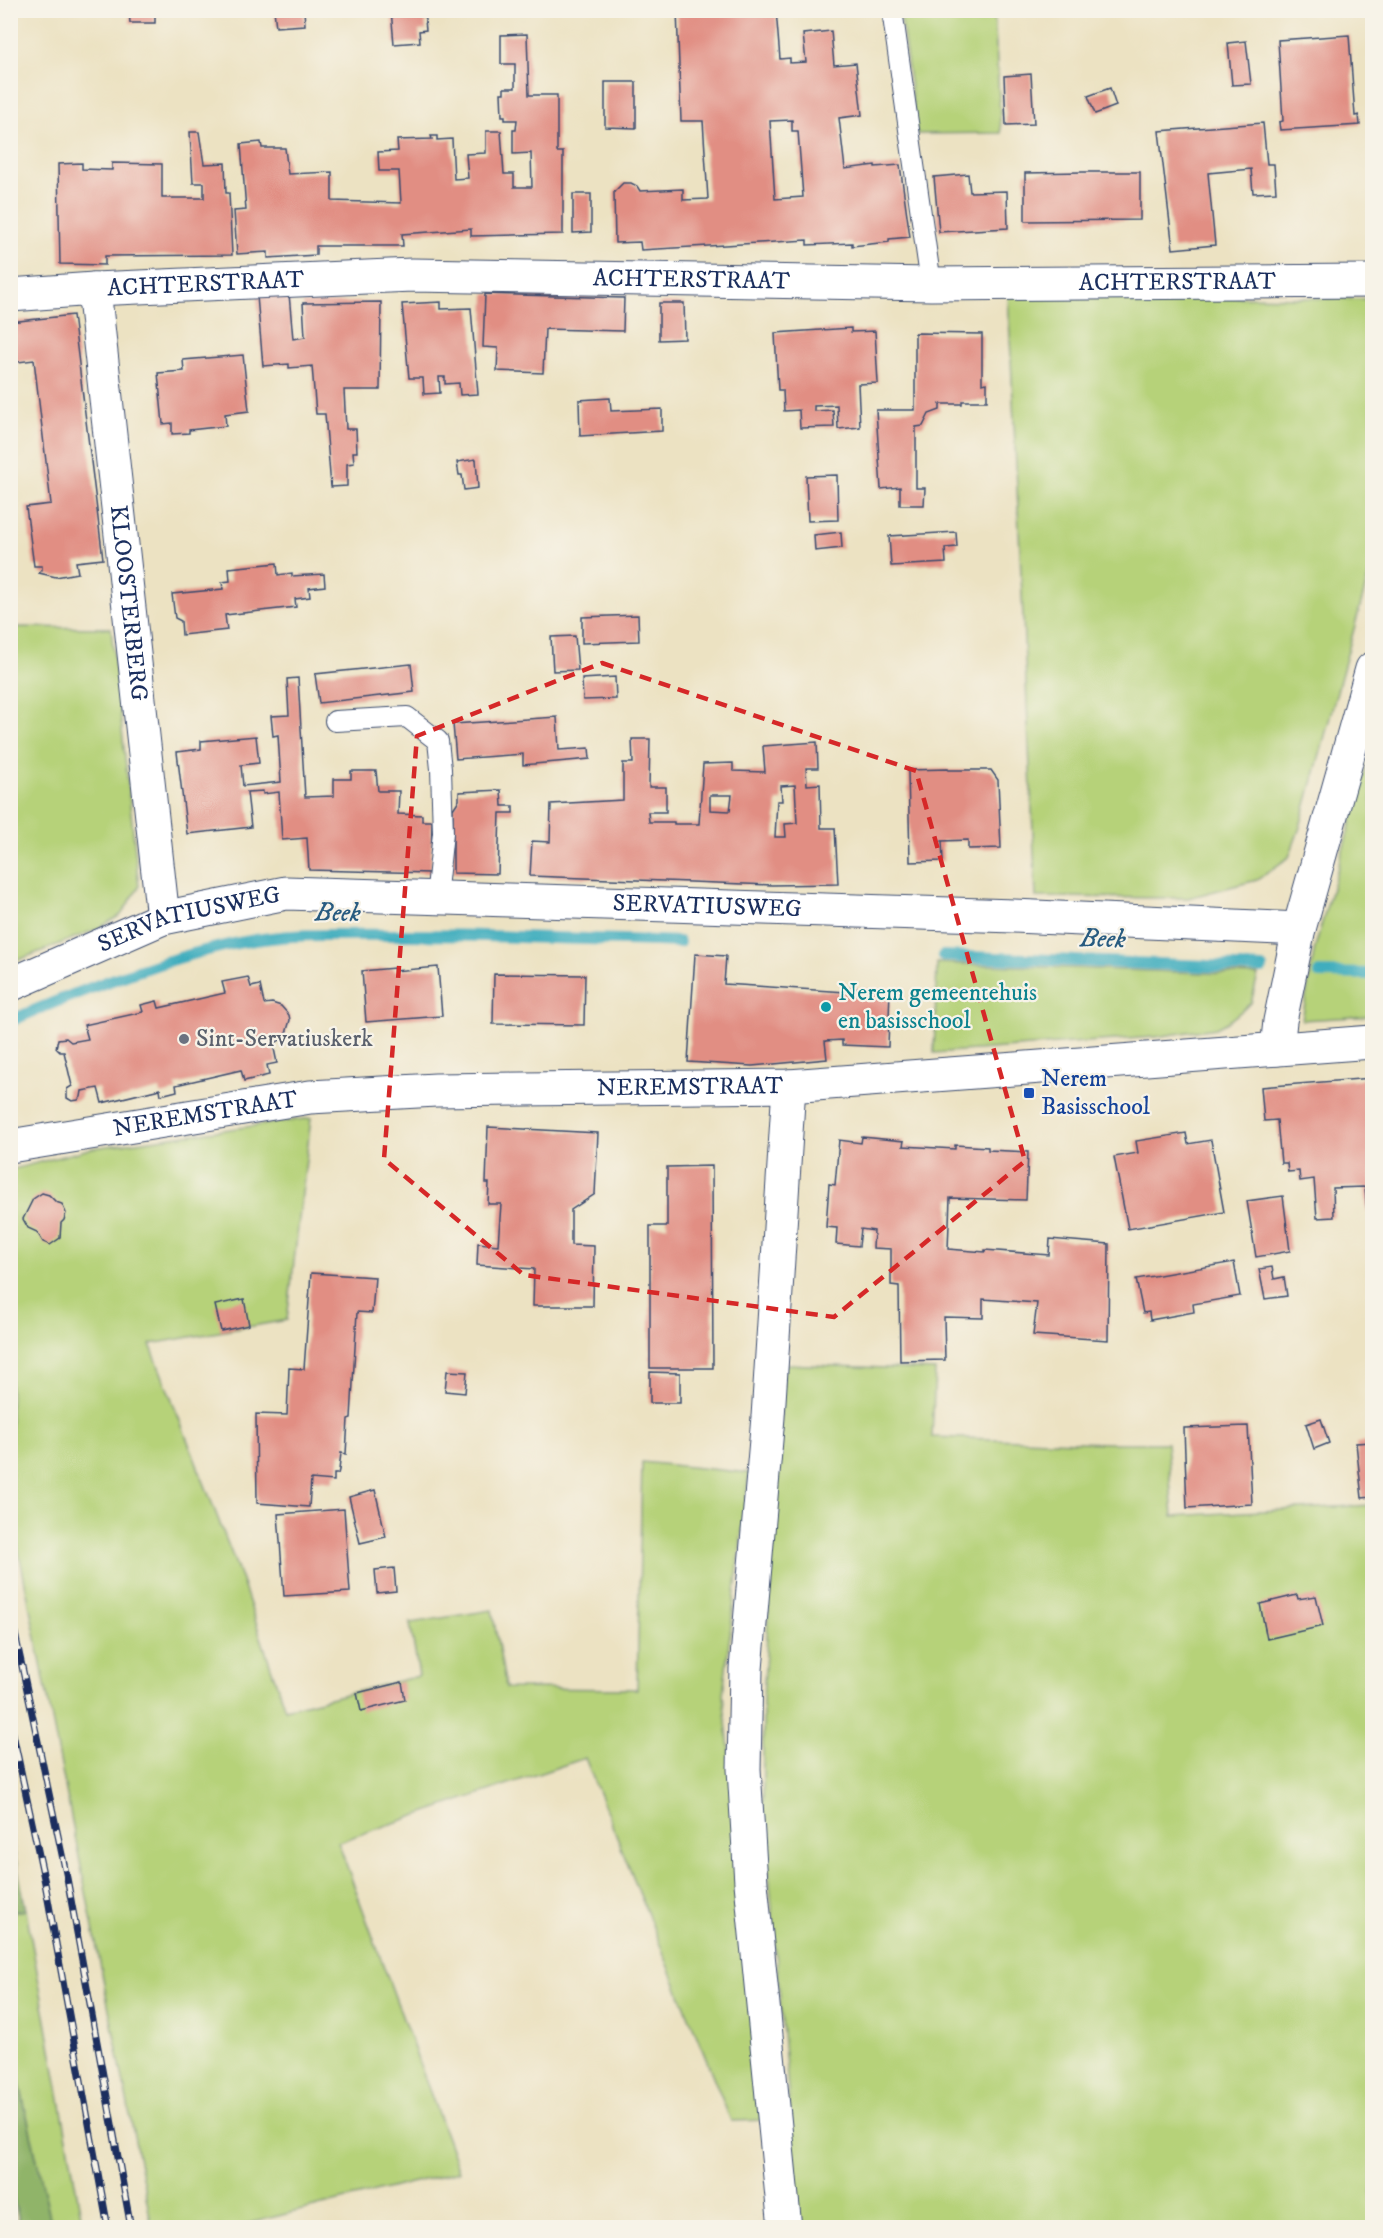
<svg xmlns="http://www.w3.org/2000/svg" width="1383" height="2238" viewBox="0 0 1383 2238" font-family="'IM FELL DW Pica',serif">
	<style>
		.green { fill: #b6d279; stroke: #68806c; stroke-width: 1.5 }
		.forest { fill: #90b469; stroke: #567264; stroke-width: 1.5 }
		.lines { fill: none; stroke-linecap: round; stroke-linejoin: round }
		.stream { stroke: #40adbe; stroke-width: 12 }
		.building { fill: #e18e83; fill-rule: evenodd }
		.service-casing { stroke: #3a4a6d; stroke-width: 22 }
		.minor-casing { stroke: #3a4a6d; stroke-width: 35 }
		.tertiary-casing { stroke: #3a4a6d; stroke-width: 35 }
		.service { stroke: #fff; stroke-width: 20 }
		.minor { stroke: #fff; stroke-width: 33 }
		.tertiary { stroke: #fff; stroke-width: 33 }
		.rail-casing { stroke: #1b2f5e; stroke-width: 7 }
		.rail { stroke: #f7f3e8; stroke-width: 4.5; stroke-dasharray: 14; stroke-linecap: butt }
		.marked { fill: none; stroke: #d62828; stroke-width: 4.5; stroke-dasharray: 12 8; stroke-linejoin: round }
		.culture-dot { fill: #0f9aa8; stroke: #f7f3e8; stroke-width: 2 }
		.worship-dot { fill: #6b7280; stroke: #f7f3e8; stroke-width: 2 }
		.transit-dot { fill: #1a4fb4; stroke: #f7f3e8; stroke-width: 2 }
		.labels { text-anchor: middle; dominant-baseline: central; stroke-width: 4.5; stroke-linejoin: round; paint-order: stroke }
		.street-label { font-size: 24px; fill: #1b2f5e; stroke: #f7f3e8 }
		.culture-label { font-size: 24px; fill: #0d838f; stroke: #f7f3e8; text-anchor: start }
		.worship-label { font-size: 24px; fill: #5b616d; stroke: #f7f3e8; text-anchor: start }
		.transit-label { font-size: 24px; fill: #164399; stroke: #f7f3e8; text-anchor: start }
		.water-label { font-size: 26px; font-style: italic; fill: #285b80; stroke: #f7f3e8 }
	</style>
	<rect width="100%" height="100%" fill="#f7f3e8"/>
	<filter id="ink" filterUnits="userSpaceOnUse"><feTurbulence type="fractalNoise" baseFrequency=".0167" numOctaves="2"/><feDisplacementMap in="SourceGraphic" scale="12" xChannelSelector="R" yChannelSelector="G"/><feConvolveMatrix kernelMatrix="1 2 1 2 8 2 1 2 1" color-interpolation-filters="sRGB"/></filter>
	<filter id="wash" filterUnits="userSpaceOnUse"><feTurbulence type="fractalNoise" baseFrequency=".008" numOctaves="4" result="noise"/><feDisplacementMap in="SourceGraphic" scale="24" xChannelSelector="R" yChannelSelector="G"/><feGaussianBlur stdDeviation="1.35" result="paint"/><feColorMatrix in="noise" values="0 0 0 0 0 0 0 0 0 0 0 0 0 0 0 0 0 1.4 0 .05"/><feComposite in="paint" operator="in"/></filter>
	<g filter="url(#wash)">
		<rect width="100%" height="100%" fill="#ece2c2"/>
		<g class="green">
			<polygon points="900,11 994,11 1001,133 917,134"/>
			<polygon points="1008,294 1372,299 1372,563 1300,827 1289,857 1257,880 1188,898 1036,897"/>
			<polygon points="11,627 111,628 139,887 121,915 97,929 11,963"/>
			<polygon points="1372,749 1372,1016 1302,1020 1315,947"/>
			<polygon points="937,963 1258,975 1251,1003 1229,1021 1216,1028 1155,1037 934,1053"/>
			<polygon points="311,1118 287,1320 150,1344 240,1575 285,1709 419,1676 410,1623 492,1610 506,1688 637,1689 642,1462 749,1473 723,1694 769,2120 731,2121 585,1758 338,1842 459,2171 234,2227 152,2227 11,1512 10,1170 93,1148"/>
			<polygon points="784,1364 935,1370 932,1437 1107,1443 1167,1443 1173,1516 1372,1505 1372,2227 800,2227 763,1805 763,1700"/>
			<polygon points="26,1910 83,2227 52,2227 11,2045 10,1912"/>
		</g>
		<g class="forest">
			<polygon points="11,1836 26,1910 11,1912 10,1912"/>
			<polygon points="11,2045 52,2227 21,2227 11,2190"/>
		</g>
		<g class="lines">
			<g class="stream">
				<polyline points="943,956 1262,968"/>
				<polyline points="1319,973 1372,974"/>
				<path d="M 10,1021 C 82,990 161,959 238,943 C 294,932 350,935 406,935 C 497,935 588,939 679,942"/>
			</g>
		</g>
		<g id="blocks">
			<g class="building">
				<polygon points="129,10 155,10 155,23 130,23"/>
				<polygon points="274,10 304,10 305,25 276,27"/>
				<polygon points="391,10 424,10 426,30 419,31 420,42 394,44"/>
				<path d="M 677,10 L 776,10 L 780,59 L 790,58 L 790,63 L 806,62 L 803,34 L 831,31 L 834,65 L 856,63 L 862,115 L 839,118 L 845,169 L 875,165 L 875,167 L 900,165 L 910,237 L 889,239 L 889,242 L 852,246 L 852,243 L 807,245 L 807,240 L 641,250 L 640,242 L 615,243 L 614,192 L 623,183 L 631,183 L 637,186 L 640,191 L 683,189 L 683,200 L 708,199 L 703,121 L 681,121 ZM 792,120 L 792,131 L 798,131 L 803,197 L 775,199 L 770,121 Z"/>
				<polygon points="527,34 529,95 557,95 557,152 563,152 563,234 471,236 471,229 402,234 403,246 316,246 316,255 268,258 268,252 237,254 234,211 246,210 241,144 261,142 262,148 285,148 288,174 332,172 332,201 401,203 399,171 379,171 378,152 398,151 397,140 432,139 431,136 437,136 437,140 452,139 454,179 468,178 466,154 486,153 486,131 501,131 504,174 514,174 514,187 532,187 531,153 513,154 513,130 516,130 517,120 505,120 505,116 502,116 501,93 504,93 504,88 515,88 515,64 501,64 501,35"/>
				<polygon points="1349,35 1355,116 1359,115 1360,125 1280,130 1279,122 1283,121 1278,40"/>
				<polygon points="1246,41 1251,84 1232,85 1228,43"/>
				<polygon points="1031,74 1034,124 1006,125 1004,76"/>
				<polygon points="605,82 636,82 636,128 605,127"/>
				<polygon points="1110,88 1116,106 1095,114 1088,96"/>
				<polygon points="1369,99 1372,99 1372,118 1371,118"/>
				<polygon points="1263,123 1267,164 1274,164 1276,192 1253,193 1251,169 1208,173 1215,245 1173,249 1159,131"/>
				<polygon points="190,132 199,132 204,164 225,163 226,193 229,193 232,255 105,256 105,265 60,264 58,164 82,163 82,169 112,170 112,163 162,164 162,198 204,198 204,183 193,183"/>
				<polygon points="1083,172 1140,172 1140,220 1025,221 1025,173"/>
				<polygon points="968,174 970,192 1007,191 1008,228 939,232 934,177"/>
				<polygon points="573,194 591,194 591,232 573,233"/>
				<polygon points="289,294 293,339 305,337 303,303 381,302 380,390 344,390 346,429 356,429 357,452 353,452 354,463 347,464 347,486 331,487 325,414 316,414 312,366 289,368 289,364 263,366 257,296"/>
				<polygon points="485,294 624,298 623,331 545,329 543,373 497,371 498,348 483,347"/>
				<polygon points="441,302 441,309 471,308 478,394 460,395 459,383 445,384 445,377 439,377 440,393 424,394 423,378 409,378 402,304"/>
				<polygon points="659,303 684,303 685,339 659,340"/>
				<polygon points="73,315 103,559 76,562 78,573 56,577 39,573 42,570 42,566 34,566 26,507 51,504 34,360 10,363 10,322"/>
				<polygon points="851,328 851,332 875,331 878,383 858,384 860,427 838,429 837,405 814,406 814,411 833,410 834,427 800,428 799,410 784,411 783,390 778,390 775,333"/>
				<polygon points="915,333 982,334 982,384 987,383 987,401 962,401 962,404 940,404 940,410 929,414 923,426 916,427 916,488 925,488 924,505 900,505 900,487 881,489 876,410 915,410"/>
				<polygon points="243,355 249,411 225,414 226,426 189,430 189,433 172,434 172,423 163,424 158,373 184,371 183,360"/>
				<polygon points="610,398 611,411 662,409 662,431 580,436 579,400"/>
				<polygon points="476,459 478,488 464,490 462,475 459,475 457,462"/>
				<polygon points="837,475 838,520 808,521 806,476"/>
				<polygon points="841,532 842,548 815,551 814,535"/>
				<polygon points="956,532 957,547 945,548 946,563 891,566 889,536"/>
				<polygon points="277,563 278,575 292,573 292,576 324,574 325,586 309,588 310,597 295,599 296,607 225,615 227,630 182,635 181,621 175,618 172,594 223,589 222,582 230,581 229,568"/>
				<polygon points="638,615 639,641 582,643 582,617"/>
				<polygon points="575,636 578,670 553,671 551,637"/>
				<polygon points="411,664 414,692 319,703 315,674"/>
				<polygon points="615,677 616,699 583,700 582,679"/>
				<polygon points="298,678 305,797 334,796 334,779 351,779 351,771 376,771 378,791 399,791 398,814 422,815 422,821 432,821 431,873 309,870 307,838 282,840 279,792 263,794 263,791 247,792 251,827 187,834 177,752 201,749 201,741 256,736 259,763 241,765 243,786 281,782 278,735 273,736 271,716 289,715 287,679"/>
				<polygon points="557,717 559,750 589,748 590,759 523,765 523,754 456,759 453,724"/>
				<path d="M 632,739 L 650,739 L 649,787 L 666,787 L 666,812 L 648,812 L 649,822 L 674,822 L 674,824 L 699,824 L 703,764 L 733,763 L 733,771 L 765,772 L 763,746 L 817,742 L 818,768 L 806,768 L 807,785 L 820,784 L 821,828 L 835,828 L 838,884 L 772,885 L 530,876 L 532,841 L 550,842 L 551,804 L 623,800 L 623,763 L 633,763 ZM 795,785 L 797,823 L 785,824 L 786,837 L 775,837 L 777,801 L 782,801 L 781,786 ZM 710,795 L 732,795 L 730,811 L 710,810 Z"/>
				<polygon points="948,769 948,770 991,770 998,780 1001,848 968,849 968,840 942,841 943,861 910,862 908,770"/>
				<polygon points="501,790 502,806 513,806 513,813 500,813 498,874 453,873 453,809 459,800 459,792"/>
				<polygon points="695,954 726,956 724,984 845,992 845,988 890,990 888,1047 842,1045 842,1040 825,1041 827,1059 752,1066 688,1062"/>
				<polygon points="438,967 442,1016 366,1022 362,971 394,968 394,971"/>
				<polygon points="494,974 585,975 584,1025 493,1024"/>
				<polygon points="248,977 251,987 260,985 264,1004 272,1003 281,1006 289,1015 290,1020 285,1037 273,1044 277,1063 267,1065 269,1075 244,1081 241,1070 176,1085 177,1091 161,1095 160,1089 102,1103 98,1088 82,1091 81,1097 78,1100 72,1101 67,1098 67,1089 72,1086 64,1052 60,1052 56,1048 58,1039 66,1038 71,1042 88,1039 84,1025 143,1012 141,1005 157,1001 159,1008 225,993 222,982"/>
				<polygon points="1372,1078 1372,1211 1367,1212 1365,1187 1333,1188 1334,1217 1317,1218 1314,1179 1300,1181 1299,1171 1288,1172 1287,1163 1281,1163 1277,1120 1264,1121 1261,1087"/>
				<polygon points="488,1127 598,1133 595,1194 571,1210 571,1245 594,1246 593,1306 533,1306 534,1269 477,1265 478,1243 498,1245 501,1204 488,1204 489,1183 486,1183"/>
				<polygon points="1186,1133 1188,1144 1211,1140 1224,1212 1128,1229 1114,1157 1138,1153 1136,1141"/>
				<polygon points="862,1137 904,1141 903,1146 955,1149 955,1145 988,1147 988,1150 1028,1152 1026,1200 950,1198 948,1249 985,1252 985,1250 1049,1255 1050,1239 1109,1244 1108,1340 1033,1335 1037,1303 983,1299 983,1318 944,1317 945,1360 900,1361 899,1286 891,1285 891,1249 873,1248 874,1231 861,1229 859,1246 836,1244 837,1228 826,1227 829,1184 835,1185 839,1140 861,1143"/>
				<polygon points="712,1166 713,1368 650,1368 650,1226 667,1226 667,1167"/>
				<polygon points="42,1193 49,1195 56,1202 62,1204 66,1213 64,1220 61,1223 60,1238 50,1245 43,1242 37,1232 28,1228 23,1219 33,1199"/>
				<polygon points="1283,1196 1290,1251 1256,1257 1247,1201"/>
				<polygon points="1234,1262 1240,1296 1193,1304 1194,1312 1150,1320 1149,1312 1143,1313 1136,1279"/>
				<polygon points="1272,1267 1274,1279 1284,1277 1287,1296 1265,1299 1259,1269"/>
				<polygon points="311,1273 375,1277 372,1313 357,1312 351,1418 348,1419 346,1454 341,1453 339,1470 338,1474 334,1474 334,1481 311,1479 309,1507 257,1503 256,1414 287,1415 289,1368 304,1369"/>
				<polygon points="244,1299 249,1325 221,1331 215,1305"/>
				<polygon points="447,1371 467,1372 465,1393 445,1391"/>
				<polygon points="650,1372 680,1373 680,1403 650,1403"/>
				<polygon points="1321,1419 1329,1443 1314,1449 1306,1424"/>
				<polygon points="1248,1426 1252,1504 1187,1508 1184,1428"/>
				<polygon points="1372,1442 1372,1497 1362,1498 1356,1443"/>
				<polygon points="375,1490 386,1537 360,1543 349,1497"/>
				<polygon points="344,1509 350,1592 284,1596 278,1514"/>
				<polygon points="394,1568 396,1591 377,1593 375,1570"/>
				<polygon points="1297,1595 1298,1599 1316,1596 1323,1626 1267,1639 1260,1604"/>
				<polygon points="402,1682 405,1700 361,1711 357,1693"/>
			</g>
		</g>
	</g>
	<g filter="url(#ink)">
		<use href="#blocks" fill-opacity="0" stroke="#3a4a6d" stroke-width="1.5"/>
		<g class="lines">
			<defs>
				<g id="service">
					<polyline points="892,10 931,284"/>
					<polyline points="335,721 407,717 438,741 441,769 443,833 436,898"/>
				</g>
				<g id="minor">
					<path id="s1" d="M 94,289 L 163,918"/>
					<path id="s2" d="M 10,295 L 94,289 L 412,275 L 931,284 L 1372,281"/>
					<path id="s3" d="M 10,985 L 163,918 L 286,893 L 1014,916 L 1299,929"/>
					<polyline points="1277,1049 1280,1021 1299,929 1372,669"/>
					<polyline points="785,2228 751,1883 744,1769 746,1669 768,1417 789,1086"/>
				</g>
				<g id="tertiary">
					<path id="s4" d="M 10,1146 L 310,1097 L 436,1090 L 789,1086 L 1372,1042"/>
				</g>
			</defs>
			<use href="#service" class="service-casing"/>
			<use href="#minor" class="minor-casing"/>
			<use href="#tertiary" class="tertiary-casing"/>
			<use href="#service" class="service"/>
			<use href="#minor" class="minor"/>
			<use href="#tertiary" class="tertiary"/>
			<defs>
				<g id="rail">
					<polyline points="10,1610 67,1878 131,2228"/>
					<polyline points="10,1720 45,1883 108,2228"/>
				</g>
			</defs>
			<use href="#rail" class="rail-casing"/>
			<use href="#rail" class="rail"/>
		</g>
	</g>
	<path class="marked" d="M 602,663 L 916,771 L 1025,1161 L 834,1317 L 524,1275 L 384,1159 L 417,736 Z"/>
	<circle class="culture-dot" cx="826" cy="1007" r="6"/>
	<circle class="worship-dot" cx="184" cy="1039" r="6"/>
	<rect class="transit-dot" x="1023" y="1087" width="12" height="12" rx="3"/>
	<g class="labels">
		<g class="street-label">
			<text stroke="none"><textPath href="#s2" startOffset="682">ACHTERSTRAAT</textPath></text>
			<text stroke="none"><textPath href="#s2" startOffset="1168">ACHTERSTRAAT</textPath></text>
			<text stroke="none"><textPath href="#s2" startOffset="196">ACHTERSTRAAT</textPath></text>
			<text stroke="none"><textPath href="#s1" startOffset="316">KLOOSTERBERG</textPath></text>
			<text stroke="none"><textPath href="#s3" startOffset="714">SERVATIUSWEG</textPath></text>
			<text stroke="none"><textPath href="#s3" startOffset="192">SERVATIUSWEG</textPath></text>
			<text stroke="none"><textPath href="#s4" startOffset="684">NEREMSTRAAT</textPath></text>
			<text stroke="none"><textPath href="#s4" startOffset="198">NEREMSTRAAT</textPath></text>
		</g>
		<g class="culture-label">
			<text x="838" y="993">Nerem gemeentehuis<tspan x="838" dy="28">en basisschool</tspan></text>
		</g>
		<g class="worship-label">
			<text x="196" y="1039">Sint-Servatiuskerk</text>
		</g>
		<g class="transit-label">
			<text x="1041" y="1079">Nerem<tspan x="1041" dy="28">Basisschool</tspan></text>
		</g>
		<g class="water-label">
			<text transform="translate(338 913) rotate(1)">Beek</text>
			<text transform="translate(1103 939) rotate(2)">Beek</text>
		</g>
	</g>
	<rect width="1383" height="2238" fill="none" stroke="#f7f3e8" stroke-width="36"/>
</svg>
